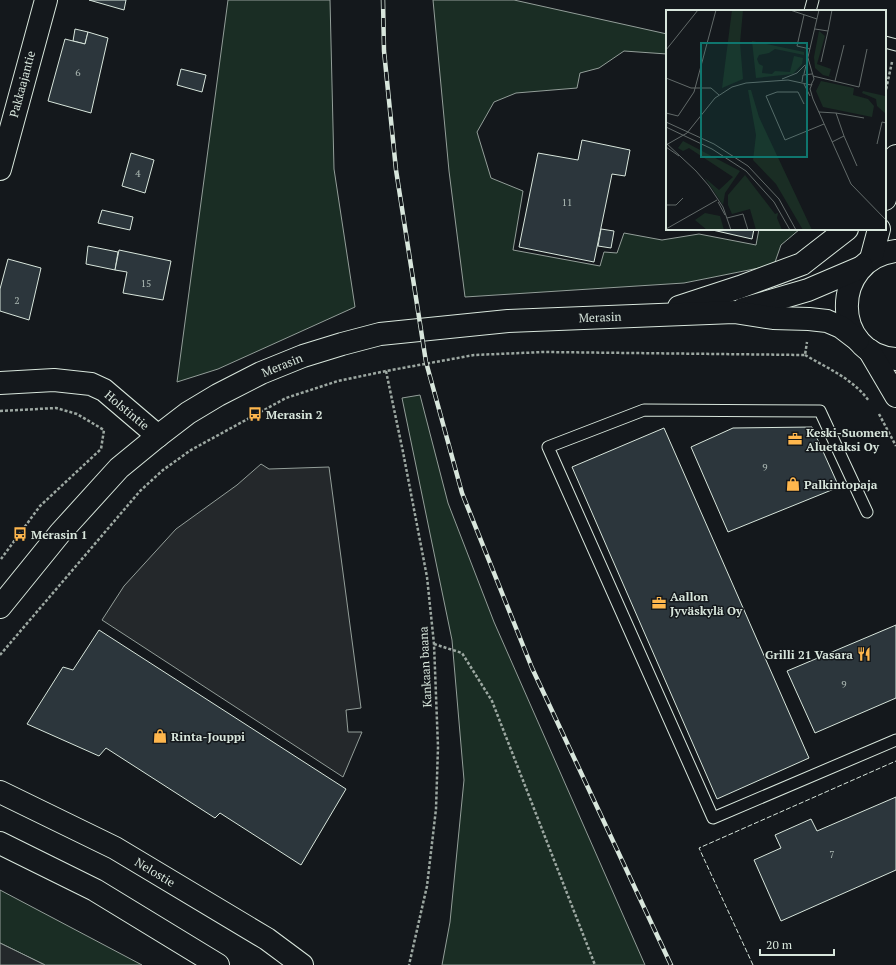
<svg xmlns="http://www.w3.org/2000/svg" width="896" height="965" viewBox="0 0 896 965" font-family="'PT Serif',serif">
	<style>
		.green { fill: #1a2d24; stroke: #939e99 }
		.parking { fill: #24282b; stroke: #939e99 }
		.building { fill: #2c363c; stroke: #d8e6dc }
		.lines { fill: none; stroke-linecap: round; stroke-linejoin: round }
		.service-casing { stroke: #d8e6dc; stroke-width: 13 }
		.minor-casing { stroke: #d8e6dc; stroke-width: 24 }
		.tertiary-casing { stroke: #d8e6dc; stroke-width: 24 }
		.trunk-casing { stroke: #d8e6dc; stroke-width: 24 }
		.path { stroke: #9da8a2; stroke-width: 2.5; stroke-dasharray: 3 2; stroke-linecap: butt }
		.service { stroke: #14181c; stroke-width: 11 }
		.minor { stroke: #14181c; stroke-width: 22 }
		.tertiary { stroke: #14181c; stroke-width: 22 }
		.trunk { stroke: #14181c; stroke-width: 22 }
		.rail-casing { stroke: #d8e6dc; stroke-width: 4.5 }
		.rail { stroke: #14181c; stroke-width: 3; stroke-dasharray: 9; stroke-linecap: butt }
		.fence { stroke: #d8e6dc; stroke-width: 1; stroke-dasharray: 5 2; stroke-linecap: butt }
		.labels { text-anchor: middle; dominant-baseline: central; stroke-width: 3; stroke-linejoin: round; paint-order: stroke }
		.number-label { font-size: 10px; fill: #adbab4 }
		.street-label { font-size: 12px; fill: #d8e6dc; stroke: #14181c }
		.poi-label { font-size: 12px; font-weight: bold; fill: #d8e6dc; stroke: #14181c; text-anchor: start }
		.inset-road { fill: none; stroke: #626a69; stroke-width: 1 }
		.view { fill: #0f766e; fill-opacity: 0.15; stroke: #0f766e; stroke-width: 2 }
		.inset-edge { fill: none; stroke: #d8e6dc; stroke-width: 2 }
	</style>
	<rect width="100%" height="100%" fill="#14181c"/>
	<g class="green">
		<polygon points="228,0 330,0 334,169 355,307 218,369 177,382"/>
		<polygon points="433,0 514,0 667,34 667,54 624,51 599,68 580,73 577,88 516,93 494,102 477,132 491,178 523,191 513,250 600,266 604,252 617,253 624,233 662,240 699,234 756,245 759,229 800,229 781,245 774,265 684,283 465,297 449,171"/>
		<polygon points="420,395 448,503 494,622 645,965 442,965 450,922 464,780 452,640 402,398"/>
		<polygon points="0,890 142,965 45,965 0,943"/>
	</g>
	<g class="parking">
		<polygon points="261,464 269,469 329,467 361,708 346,710 348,732 362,732 343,777 102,620 124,586 176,529 237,485"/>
		<polygon points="0,943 45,965 0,965"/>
	</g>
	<g class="building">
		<polygon points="89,0 126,0 124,10"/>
		<polygon points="75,29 88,32 85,44 73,41"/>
		<polygon points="88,32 108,38 91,113 48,101 65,39 85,44"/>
		<polygon points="181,69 206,75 202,92 177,85"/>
		<polygon points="582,140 630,150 625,176 612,174 594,262 519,247 538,153 578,160"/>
		<polygon points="131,153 154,160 145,193 122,186"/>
		<polygon points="102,210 133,217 130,230 98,223"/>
		<polygon points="601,229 614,231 611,248 598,246"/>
		<polygon points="708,229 754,229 752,239"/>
		<polygon points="88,246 118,252 115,270 86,264"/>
		<polygon points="119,250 171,261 163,300 123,293 127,272 115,270"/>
		<polygon points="8,259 41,268 29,320 0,311 0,289"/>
		<polygon points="812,427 839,487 728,532 691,447 733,428"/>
		<polygon points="664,428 809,758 717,799 572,467"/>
		<polygon points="896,625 896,698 815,733 787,671"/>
		<polygon points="99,630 346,789 301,865 220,813 215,818 106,748 99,756 27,724 63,667 73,670"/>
		<polygon points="896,797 896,870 781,921 754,860 781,848 775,835 811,819 817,831"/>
	</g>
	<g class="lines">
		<defs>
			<g id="service">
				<polyline points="810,11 813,0"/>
				<polyline points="885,42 896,45"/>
				<polyline points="867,512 820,411 644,410 548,447 713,818 896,740"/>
			</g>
			<g id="minor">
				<polyline points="0,169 46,0"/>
				<polyline points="0,383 54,380 91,384 104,390 158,436"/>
			</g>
			<g id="tertiary">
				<polyline points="885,199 896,156"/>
				<path d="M 896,251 C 830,259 831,355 896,359"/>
				<polyline points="871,259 879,229"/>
				<polyline points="679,307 740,287 802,264 847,229"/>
				<polyline points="743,309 808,290 862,267"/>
				<polyline points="869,350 896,396"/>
				<polyline points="0,607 60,533 119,468 158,436 188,413 218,395 261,373 303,356 342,344 380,334 508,321 734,312 773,318 809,319 827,321 841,327 858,340"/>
			</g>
			<g id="trunk">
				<polyline points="0,792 115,848 267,939 302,965"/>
				<polyline points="0,843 95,890 218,965"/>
			</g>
		</defs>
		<use href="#service" class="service-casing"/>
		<use href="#minor" class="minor-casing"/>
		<use href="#tertiary" class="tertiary-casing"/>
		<use href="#trunk" class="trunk-casing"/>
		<g class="path">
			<polyline points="885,94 892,62"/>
			<path d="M 805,355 C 829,369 853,379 869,401"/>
			<polyline points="386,371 403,452 427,577 434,644 438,747 436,809 427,886 409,965"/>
			<polyline points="0,411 56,408 77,414 104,430 101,449 40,506 1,559"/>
			<polyline points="879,414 896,446"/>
			<polyline points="434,644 462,653 492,701 595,965"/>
			<polyline points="0,655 140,491 163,470 191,450 286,398 338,381 386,371 474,355 544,352 805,355 807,342"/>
		</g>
		<use href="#service" class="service"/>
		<use href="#minor" class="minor"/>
		<use href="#tertiary" class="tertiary"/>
		<use href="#trunk" class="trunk"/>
		<defs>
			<polyline id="rail" points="383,0 384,51 396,170 426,362 462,493 532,668 671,965"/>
		</defs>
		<use href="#rail" class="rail-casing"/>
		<use href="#rail" class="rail"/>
		<polyline class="fence" points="753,965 699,848 896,761"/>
	</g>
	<defs>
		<symbol id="bus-bare" viewBox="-9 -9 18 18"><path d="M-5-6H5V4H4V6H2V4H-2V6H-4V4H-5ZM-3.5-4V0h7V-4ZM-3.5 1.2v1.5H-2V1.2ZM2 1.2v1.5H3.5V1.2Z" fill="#ffb74d" stroke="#14181c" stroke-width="2.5" paint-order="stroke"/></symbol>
		<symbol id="office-bare" viewBox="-9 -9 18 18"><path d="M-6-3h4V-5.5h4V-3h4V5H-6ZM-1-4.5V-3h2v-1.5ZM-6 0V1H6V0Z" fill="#ffb74d" stroke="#14181c" stroke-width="2.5" paint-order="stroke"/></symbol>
		<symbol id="shop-bare" viewBox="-9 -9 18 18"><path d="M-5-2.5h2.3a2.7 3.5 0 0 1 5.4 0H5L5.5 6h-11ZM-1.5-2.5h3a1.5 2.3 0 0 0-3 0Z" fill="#ffb74d" stroke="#14181c" stroke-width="2.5" paint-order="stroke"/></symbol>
		<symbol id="restaurant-bare" viewBox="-9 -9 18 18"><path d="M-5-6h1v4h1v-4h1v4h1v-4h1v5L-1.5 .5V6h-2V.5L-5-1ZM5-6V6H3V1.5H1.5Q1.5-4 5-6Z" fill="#ffb74d" stroke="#14181c" stroke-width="2.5" paint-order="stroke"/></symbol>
	</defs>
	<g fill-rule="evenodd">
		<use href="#bus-bare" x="245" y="404" width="20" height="20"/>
		<use href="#office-bare" x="785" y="429" width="20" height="20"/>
		<use href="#shop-bare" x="783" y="474" width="20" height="20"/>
		<use href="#bus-bare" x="10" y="524" width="20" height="20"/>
		<use href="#office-bare" x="649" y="593" width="20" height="20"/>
		<use href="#restaurant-bare" x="854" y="644" width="20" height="20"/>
		<use href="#shop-bare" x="150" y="726" width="20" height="20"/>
	</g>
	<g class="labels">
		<g class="number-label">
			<text x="78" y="72">6</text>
			<text x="138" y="173">4</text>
			<text x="567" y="202">11</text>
			<text x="146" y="283">15</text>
			<text x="17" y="300">2</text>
			<text x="765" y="467">9</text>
			<text x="844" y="684">9</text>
			<text x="832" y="854">7</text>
		</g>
		<g class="street-label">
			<text transform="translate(22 84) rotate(-75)">Pakkaajantie</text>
			<text transform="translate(600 317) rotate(-2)">Merasin</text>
			<text transform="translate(282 365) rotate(-22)">Merasin</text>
			<text transform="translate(127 410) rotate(40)">Holstintie</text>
			<text transform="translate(425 667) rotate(-93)">Kankaan baana</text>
			<text transform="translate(155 872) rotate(31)">Nelostie</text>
		</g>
		<g class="poi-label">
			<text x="266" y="414">Merasin 2</text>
			<text x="806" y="432">Keski-Suomen<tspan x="806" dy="14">Aluetaksi Oy</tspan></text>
			<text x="804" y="484">Palkintopaja</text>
			<text x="31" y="534">Merasin 1</text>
			<text x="670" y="596">Aallon<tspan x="670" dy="14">Jyväskylä Oy</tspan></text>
			<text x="853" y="654" text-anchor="end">Grilli 21 Vasara</text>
			<text x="171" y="736">Rinta-Jouppi</text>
		</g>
	</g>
	<g transform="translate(666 10)">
		<rect width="220" height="220" fill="#14181c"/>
		<path d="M 66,0 L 77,0 L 74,33 L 77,69 L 56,78 ZM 153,21 L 159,26 L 151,54 L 165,59 L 163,66 L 169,68 L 157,65 L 149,58 L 148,47 ZM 86,31 L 138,42 L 138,45 L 109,39 L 103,43 L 93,45 L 91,49 L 93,54 L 97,56 L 96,63 L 106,64 L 109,61 L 124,62 L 128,46 L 137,48 L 136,54 L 127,64 L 90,68 ZM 155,71 L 188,78 L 187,85 L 202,89 L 208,96 L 206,107 L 157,97 L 150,81 ZM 82,80 L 85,80 L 93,107 L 146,220 L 137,220 L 110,174 L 87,150 L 90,125 ZM 197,81 L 219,86 L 220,104 L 211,96 L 210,89 L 196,83 ZM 17,131 L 74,161 L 59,183 L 57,195 L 39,168 L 53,180 L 67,167 L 23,138 L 17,141 L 12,138 ZM 79,165 L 109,204 L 112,203 L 111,208 L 116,220 L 90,220 L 84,199 L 66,204 L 62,195 L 62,185 ZM 39,203 L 54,206 L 58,220 L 41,220 L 29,210 Z" fill="#1a2d24"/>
		<path class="inset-road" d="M 124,0 L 151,9M 138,5 L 131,36 L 144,39M 149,19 L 162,21 L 166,0M 0,40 L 32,0M 155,52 L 162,21M 138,64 L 153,0M 147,66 L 193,77 L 201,39M 0,68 L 25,78 L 45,78 L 53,85M 116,69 L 131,63 L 139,55M 169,71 L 178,35M 136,72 L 137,65 L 146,64M 138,74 L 144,86M 146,74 L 144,79 L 147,89 L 185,174 L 220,210M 138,94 L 132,82 L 111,82 L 100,86 L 119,130 L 158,114M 153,102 L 170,103M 0,103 L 12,106 L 28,82 L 50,0M 0,112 L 48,134 L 82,156 L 113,189 L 130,220M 0,117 L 46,139 L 80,161 L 108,192 L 124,220M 178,126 L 191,156M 166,132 L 178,126 L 170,103 L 198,108M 0,133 L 30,161 L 43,176 L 57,197 L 65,220M 211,134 L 216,112 L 220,113M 0,135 L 21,123 L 49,88 L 66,77 L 80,73 L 122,70 L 145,75 L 148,69 L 142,48M 0,137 L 13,146M 52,192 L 59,205M 0,195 L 10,195 L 17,188M 61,208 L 77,204 L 82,220M 0,219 L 51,190"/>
		<path class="view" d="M 35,33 L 141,33 L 141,147 L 35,147 Z"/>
		<rect width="220" height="220" class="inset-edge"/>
	</g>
	<path d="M760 949v6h74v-6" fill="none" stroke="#d8e6dc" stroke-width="2"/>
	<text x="766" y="949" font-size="12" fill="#d8e6dc" stroke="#14181c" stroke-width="3" paint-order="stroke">20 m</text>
</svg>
